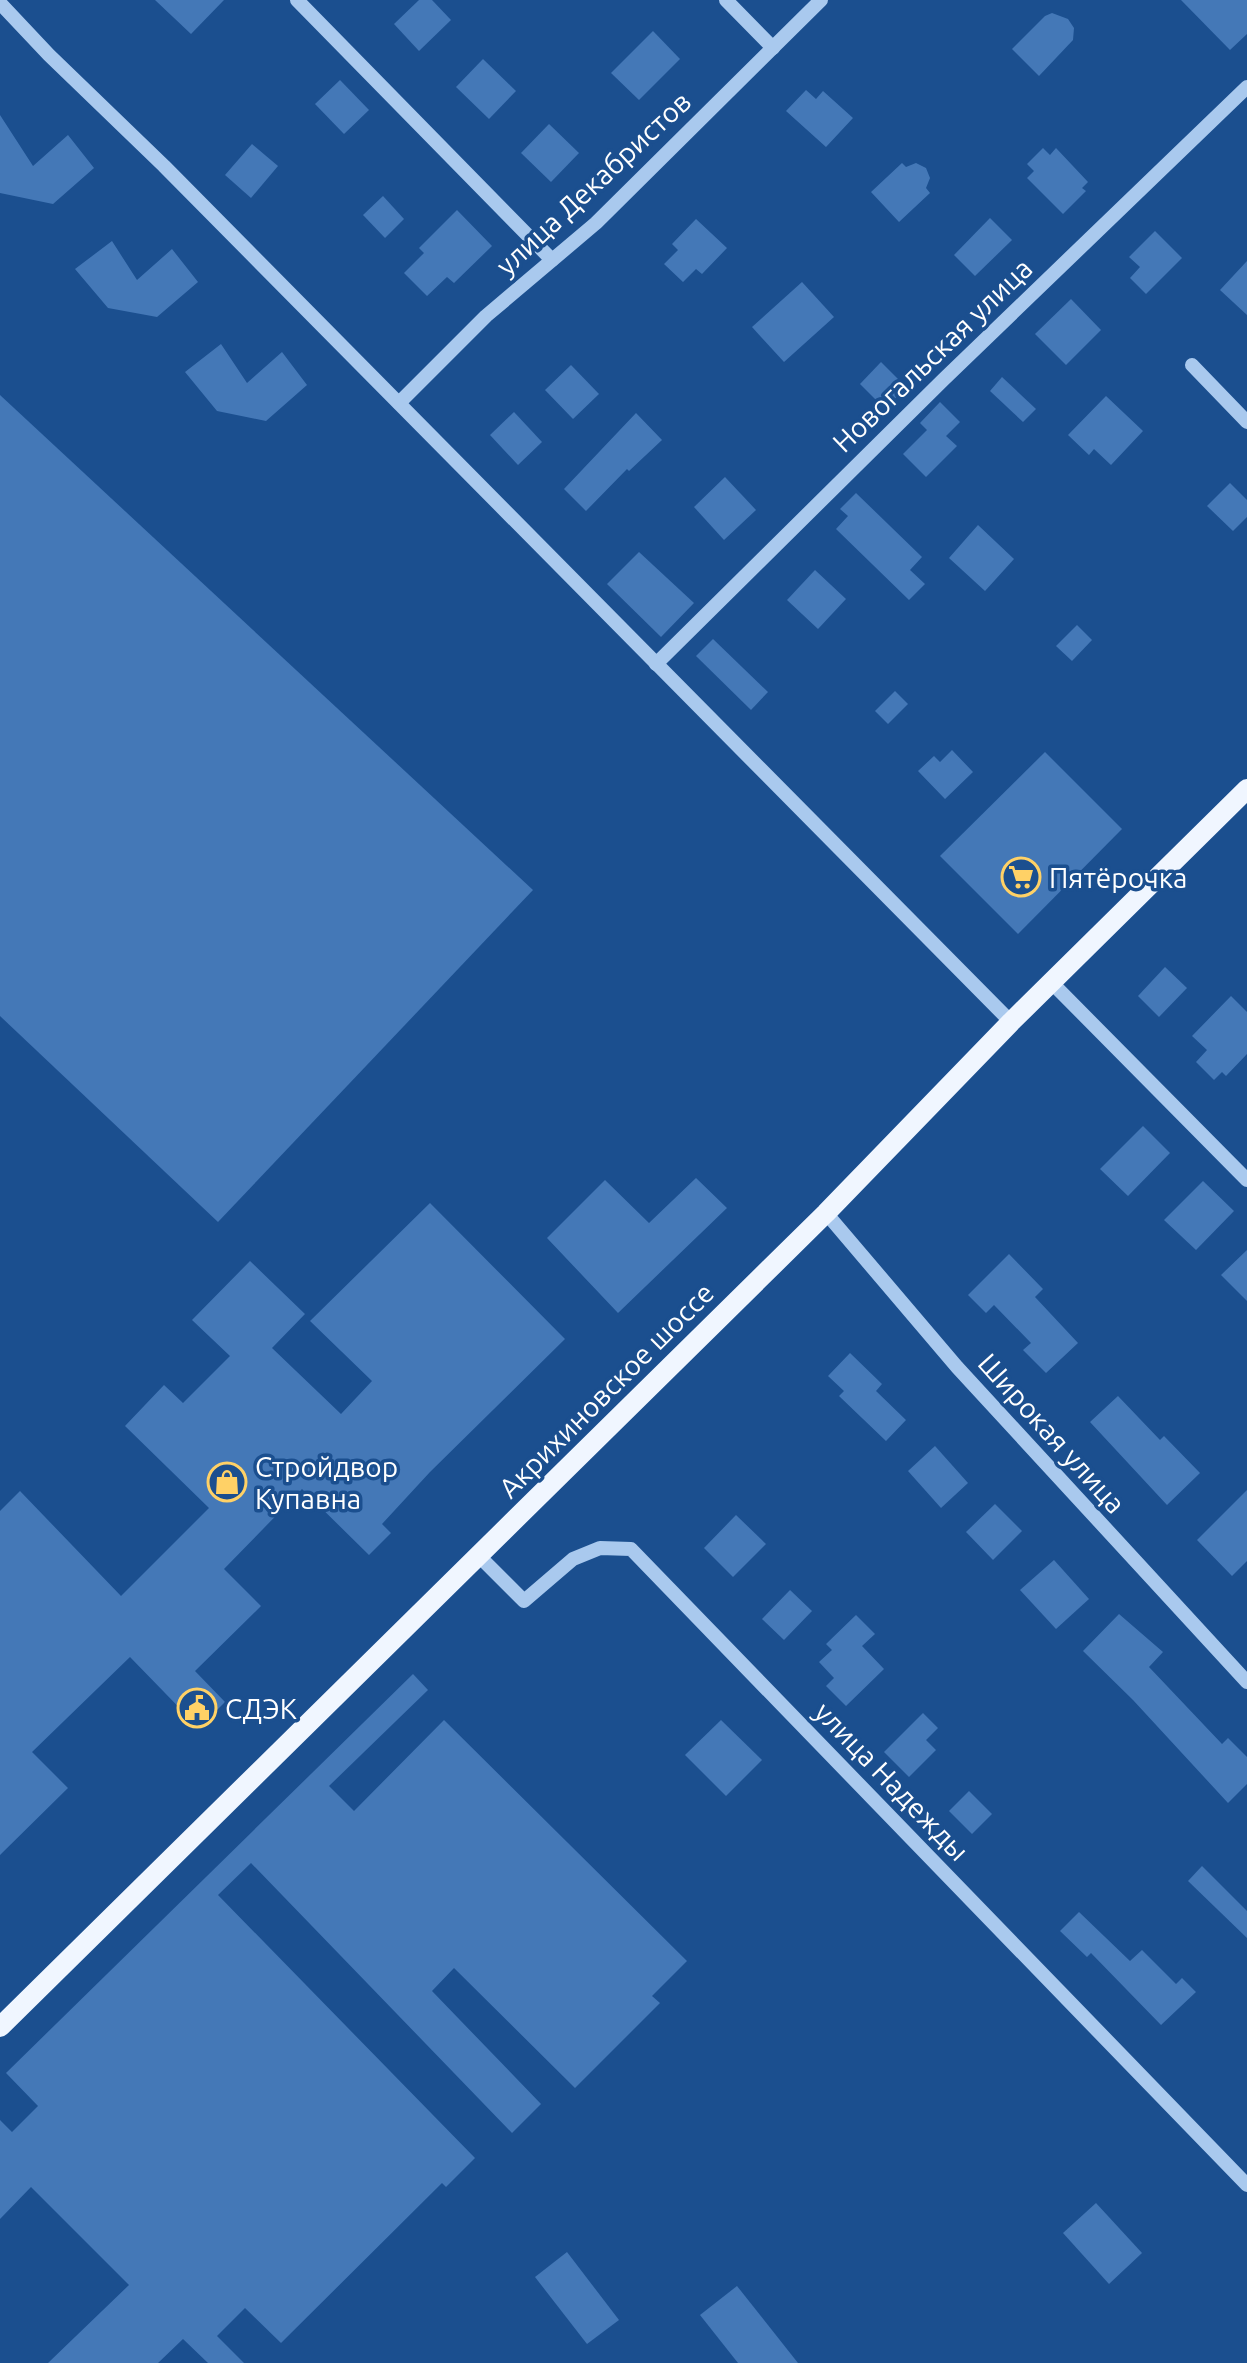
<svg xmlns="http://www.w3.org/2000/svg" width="1247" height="2363" viewBox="0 0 1247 2363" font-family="Ubuntu,sans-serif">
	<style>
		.building { fill: #4478b7 }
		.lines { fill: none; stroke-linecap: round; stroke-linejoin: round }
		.minor { stroke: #a9c9ee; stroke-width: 14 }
		.major { stroke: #f0f6ff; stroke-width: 20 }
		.labels { text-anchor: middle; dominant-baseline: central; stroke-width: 7; stroke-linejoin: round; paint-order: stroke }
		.street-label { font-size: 28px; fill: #fff; stroke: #1b4f8f }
		.poi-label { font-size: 28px; fill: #fff; stroke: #1b4f8f; text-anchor: start }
	</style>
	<rect width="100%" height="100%" fill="#1b4f8f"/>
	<g class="building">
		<polygon points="155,0 224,0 191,34"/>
		<polygon points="419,0 432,0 451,20 419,51 394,24"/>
		<polygon points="1181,0 1247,0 1247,34 1230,50"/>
		<polygon points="1052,13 1068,19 1074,28 1073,40 1039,76 1012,49 1045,16"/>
		<polygon points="653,31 680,59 639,100 611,73"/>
		<polygon points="483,59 516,91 489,119 456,87"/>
		<polygon points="340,80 369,110 344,134 315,104"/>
		<polygon points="806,90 816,99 823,91 853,118 826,147 786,111"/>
		<polygon points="0,115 33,166 68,135 94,168 53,204 0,193"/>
		<polygon points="549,124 579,153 551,182 521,153"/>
		<polygon points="252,144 278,166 251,198 225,175"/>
		<polygon points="1043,148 1050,155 1056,148 1088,182 1082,188 1086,191 1063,214 1027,178 1034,171 1027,164"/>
		<polygon points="902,163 906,167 916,163 926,168 930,178 926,188 930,193 899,222 871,192"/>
		<polygon points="383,196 404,219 385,238 363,215"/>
		<polygon points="457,210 492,246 454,283 447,277 427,296 404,273 424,253 419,248"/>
		<polygon points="990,218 1012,240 975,276 954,255"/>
		<polygon points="696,219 727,248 702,274 696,269 683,282 664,264 678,250 672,244"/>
		<polygon points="1155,231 1182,258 1146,294 1130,278 1140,267 1129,257"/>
		<polygon points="112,241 137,280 172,249 198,282 157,317 108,308 75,269"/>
		<polygon points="1247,261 1247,315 1220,290"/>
		<polygon points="802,282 834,317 784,362 752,327"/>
		<polygon points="1071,299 1101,330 1066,365 1035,334"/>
		<polygon points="221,344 247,383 282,352 307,385 266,421 217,411 185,372"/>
		<polygon points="881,362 906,387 885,409 860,384"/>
		<polygon points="571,365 599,394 573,419 545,390"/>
		<polygon points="1002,377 1036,409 1023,422 990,391"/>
		<polygon points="0,395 533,890 218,1222 0,1016"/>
		<polygon points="1106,396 1143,431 1111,465 1094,449 1089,455 1068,435"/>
		<polygon points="940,402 960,422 946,436 957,446 926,477 903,454 927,430 920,423"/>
		<polygon points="514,412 542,442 518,465 490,435"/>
		<polygon points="636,413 662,440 629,471 627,469 586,511 564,489"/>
		<polygon points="725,477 756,510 724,540 694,507"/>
		<polygon points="1230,483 1247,500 1247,517 1233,531 1207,506"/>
		<polygon points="856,493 922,557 910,570 925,584 909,600 836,529 848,516 840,509"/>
		<polygon points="978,525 1014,559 985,591 949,558"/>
		<polygon points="639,552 694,603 661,637 607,584"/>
		<polygon points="815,570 846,599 818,629 787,600"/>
		<polygon points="1077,625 1092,640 1072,661 1056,646"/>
		<polygon points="713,639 768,692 751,710 696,656"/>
		<polygon points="895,691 908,704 888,724 875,711"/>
		<polygon points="952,750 973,772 945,799 918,771 934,756 940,762"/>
		<polygon points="1045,752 1122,829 1018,934 940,856"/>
		<polygon points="1165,967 1187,988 1159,1017 1138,996"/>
		<polygon points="1231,996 1247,1012 1247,1054 1226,1076 1222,1072 1214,1080 1196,1062 1207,1050 1192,1036"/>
		<polygon points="1143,1126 1170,1153 1128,1196 1100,1169"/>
		<polygon points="696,1178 727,1208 618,1313 547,1238 605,1180 649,1223"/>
		<polygon points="1203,1181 1234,1211 1196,1250 1164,1220"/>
		<polygon points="430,1203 565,1339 430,1472 382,1524 391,1533 369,1555 302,1489 224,1569 261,1606 195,1671 225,1702 199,1728 130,1657 32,1752 68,1788 0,1855 0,1511 20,1491 121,1596 209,1508 125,1426 164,1385 183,1403 230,1356 192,1320 250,1261 305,1314 272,1348 341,1414 372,1381 310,1321"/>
		<polygon points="1247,1250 1247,1301 1221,1275"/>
		<polygon points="1009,1254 1043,1289 1035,1297 1078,1343 1046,1373 1023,1350 1031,1343 994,1305 986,1313 968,1295"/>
		<polygon points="850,1353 882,1384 876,1391 906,1420 886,1441 839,1396 844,1391 828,1376"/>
		<polygon points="1118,1396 1160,1440 1164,1436 1200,1473 1167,1505 1090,1422"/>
		<polygon points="935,1446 968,1483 941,1508 908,1471"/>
		<polygon points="1247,1490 1247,1561 1232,1576 1197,1540"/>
		<polygon points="995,1504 1022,1531 993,1560 966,1532"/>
		<polygon points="736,1515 766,1544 733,1577 704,1548"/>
		<polygon points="1054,1560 1089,1599 1056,1629 1020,1590"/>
		<polygon points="790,1590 812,1611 784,1640 762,1619"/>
		<polygon points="1119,1614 1163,1652 1149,1667 1222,1744 1228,1738 1247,1757 1247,1784 1228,1803 1133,1700 1083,1651"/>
		<polygon points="856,1615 875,1634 862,1646 884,1669 846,1706 826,1686 834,1678 819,1662 832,1650 826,1644"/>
		<polygon points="413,1674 428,1690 329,1786 354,1811 444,1720 687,1961 652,1996 660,2003 575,2088 454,1968 432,1991 541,2104 512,2133 251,1863 218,1895 475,2158 446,2187 442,2183 281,2343 245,2308 217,2336 244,2363 208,2363 183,2339 158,2363 48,2363 129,2285 31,2187 0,2219 0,2120 12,2132 38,2106 6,2073"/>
		<polygon points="923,1713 938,1728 926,1740 936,1750 909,1777 884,1752"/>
		<polygon points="721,1720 762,1760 726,1796 685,1755"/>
		<polygon points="969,1791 992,1814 972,1834 949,1811"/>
		<polygon points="1202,1866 1247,1911 1247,1938 1188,1881"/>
		<polygon points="1079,1912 1130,1961 1142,1950 1176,1984 1182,1978 1196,1992 1161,2025 1091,1953 1087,1957 1060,1931"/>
		<polygon points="1096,2203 1142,2253 1109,2284 1063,2233"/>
		<polygon points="567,2252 619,2320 587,2344 535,2277"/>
		<polygon points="737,2286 798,2363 738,2363 700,2315"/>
	</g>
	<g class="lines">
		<g class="minor">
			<polyline points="297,0 552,260"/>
			<polyline points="726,0 773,48"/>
			<polyline points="0,3 49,55 164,166 1011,1022"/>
			<polyline points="1192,365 1247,422"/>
			<polyline points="399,403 486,316 596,223 821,0"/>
			<polyline points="656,664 943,380 1247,87"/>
			<polyline points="1052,983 1247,1180"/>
			<polyline points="826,1213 957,1367 1247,1682"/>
			<polyline points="479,1556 524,1601 573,1559 600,1548 631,1549 1247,2185"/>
		</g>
		<polyline class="major" points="0,2027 826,1213 1011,1022 1247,789"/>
	</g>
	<defs>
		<symbol id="supermarket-ring" viewBox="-11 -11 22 22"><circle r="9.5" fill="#1b4f8f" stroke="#ffd166" stroke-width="1.5"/><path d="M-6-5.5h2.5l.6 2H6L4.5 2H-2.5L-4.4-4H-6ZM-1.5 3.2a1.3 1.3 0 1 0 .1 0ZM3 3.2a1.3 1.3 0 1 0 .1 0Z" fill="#ffd166"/></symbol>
		<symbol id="shop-ring" viewBox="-11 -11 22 22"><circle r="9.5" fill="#1b4f8f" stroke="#ffd166" stroke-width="1.5"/><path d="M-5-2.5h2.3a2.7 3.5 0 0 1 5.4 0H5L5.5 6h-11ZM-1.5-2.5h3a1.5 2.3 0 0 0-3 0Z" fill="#ffd166"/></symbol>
		<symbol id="civic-ring" viewBox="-11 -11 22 22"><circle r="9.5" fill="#1b4f8f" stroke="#ffd166" stroke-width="1.5"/><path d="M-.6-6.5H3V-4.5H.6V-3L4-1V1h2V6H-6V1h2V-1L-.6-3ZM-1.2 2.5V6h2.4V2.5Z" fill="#ffd166"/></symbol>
	</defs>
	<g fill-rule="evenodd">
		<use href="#supermarket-ring" x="999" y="855" width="44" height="44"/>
		<use href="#shop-ring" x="205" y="1460" width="44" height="44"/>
		<use href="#civic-ring" x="175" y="1686" width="44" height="44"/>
	</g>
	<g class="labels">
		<g class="street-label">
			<text transform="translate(593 183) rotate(-43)">улица Декабристов</text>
			<text transform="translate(932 355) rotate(-44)">Новогальская улица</text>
			<text transform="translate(606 1390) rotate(-45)">Акрихиновское шоссе</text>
			<text transform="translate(1052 1433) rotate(48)">Широкая улица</text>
			<text transform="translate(892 1781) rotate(46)">улица Надежды</text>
		</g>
		<g class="poi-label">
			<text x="1049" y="877">Пятёрочка</text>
			<text x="255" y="1466">Стройдвор<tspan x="255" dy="32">Купавна</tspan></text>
			<text x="225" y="1708">СДЭК</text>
		</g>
	</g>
</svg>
